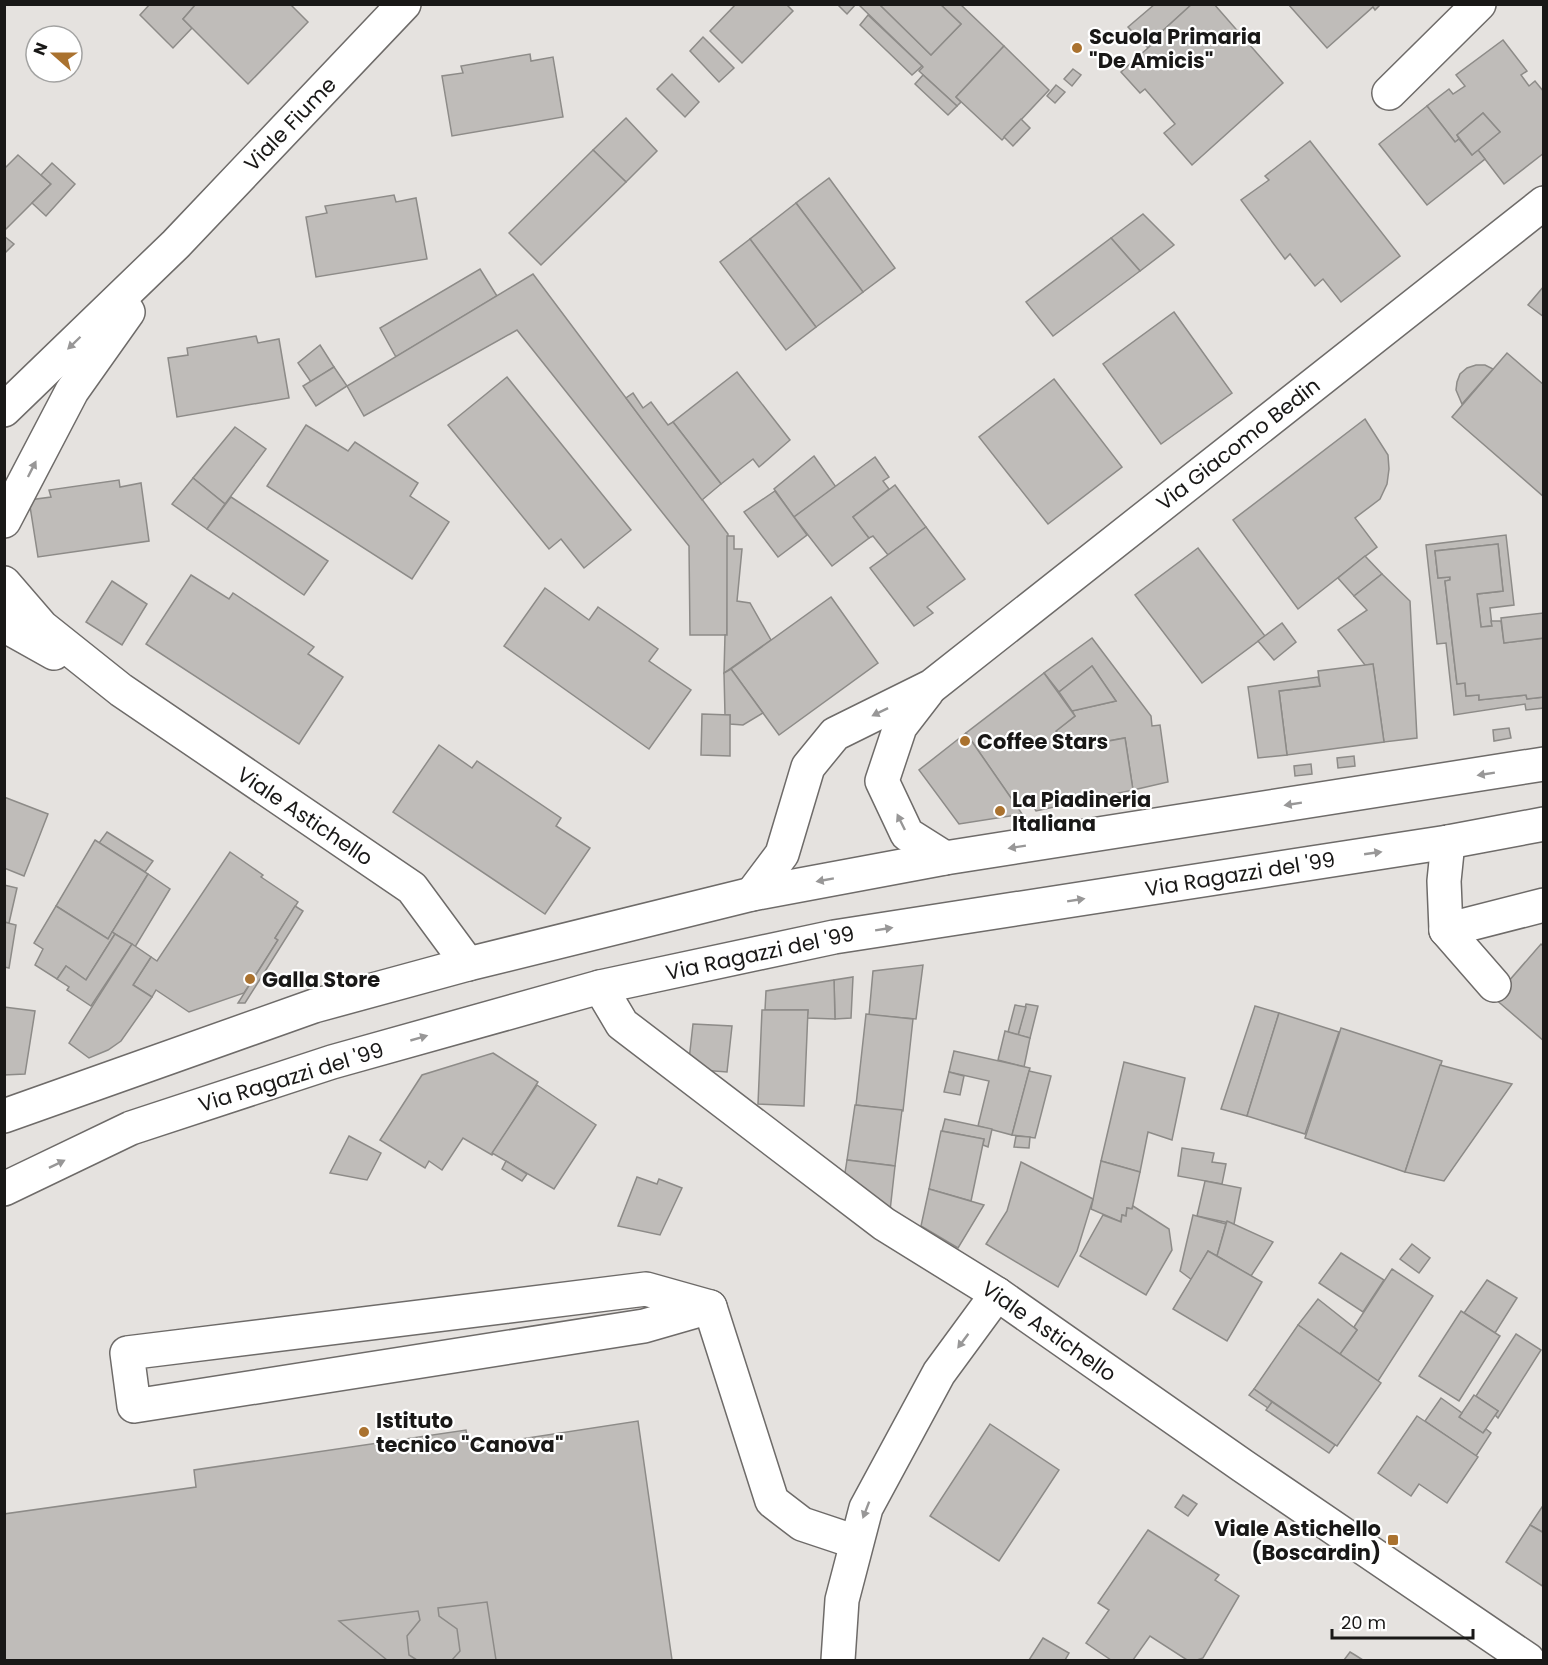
<svg xmlns="http://www.w3.org/2000/svg" width="1548" height="1665" viewBox="0 0 1548 1665" font-family="Poppins,sans-serif">
	<style>
		.building { fill: #bfbcb9; stroke: #8d8b88; stroke-width: 1.5 }
		.lines { fill: none; stroke-linecap: round; stroke-linejoin: round }
		.minor-casing { stroke: #6e6b69; stroke-width: 36 }
		.major-casing { stroke: #6e6b69; stroke-width: 36 }
		.minor { stroke: #fff; stroke-width: 33 }
		.major { stroke: #fff; stroke-width: 33 }
		.oneway { fill: #989797 }
		.poi-dot { fill: #aa722f; stroke: #fff; stroke-width: 2 }
		.labels { text-anchor: middle; dominant-baseline: central; stroke-width: 4.5; stroke-linejoin: round; paint-order: stroke }
		.poi-label { font-size: 21px; font-weight: bold; fill: #191817; stroke: #fff; text-anchor: start }
		.street-label { font-size: 21px; fill: #191817; stroke: #fff }
	</style>
	<rect width="100%" height="100%" fill="#e5e2df"/>
	<g class="building">
		<polygon points="150,4 196,4 183,19 192,28 173,48 140,15"/>
		<polygon points="196,4 290,4 308,22 248,84 183,19"/>
		<polygon points="736,4 786,4 793,11 742,63 710,31"/>
		<polygon points="837,4 856,4 847,14"/>
		<polygon points="858,4 879,4 931,55 961,24 940,4 960,4 1004,46 956,97 961,102 957,106 919,71 923,67"/>
		<polygon points="879,4 940,4 961,24 931,55"/>
		<polygon points="1155,4 1192,4 1157,36 1158,39 1148,48 1128,27"/>
		<polygon points="1192,4 1214,4 1283,83 1192,165 1164,133 1175,124 1145,89 1140,93 1121,72 1158,39 1157,36"/>
		<polygon points="1288,4 1381,4 1375,10 1373,7 1327,48"/>
		<polygon points="868,15 922,66 912,75 860,25"/>
		<polygon points="703,37 734,68 719,82 690,51"/>
		<polygon points="1503,40 1527,71 1521,75 1529,86 1535,81 1544,92 1544,153 1504,184 1478,150 1500,132 1483,113 1457,135 1459,139 1455,142 1427,106 1449,89 1453,94 1465,86 1456,75"/>
		<polygon points="1004,46 1049,90 1002,140 956,97"/>
		<polygon points="530,54 531,61 553,57 563,117 452,136 442,76 463,73 461,66"/>
		<polygon points="1073,69 1081,75 1072,86 1064,79"/>
		<polygon points="672,74 699,102 685,117 657,89"/>
		<polygon points="923,75 957,106 948,115 915,84"/>
		<polygon points="1056,85 1065,92 1055,103 1047,96"/>
		<polygon points="1427,106 1455,142 1459,139 1472,155 1478,150 1485,159 1427,205 1379,144"/>
		<polygon points="1483,113 1500,132 1472,155 1457,135"/>
		<polygon points="626,118 657,151 626,182 593,150"/>
		<polygon points="1021,119 1030,128 1013,146 1004,137"/>
		<polygon points="1310,141 1400,256 1341,302 1323,279 1315,286 1290,254 1285,259 1241,200 1269,180 1265,176"/>
		<polygon points="593,150 626,182 541,265 509,233"/>
		<polygon points="18,155 51,184 4,231 4,169"/>
		<polygon points="52,163 75,184 46,216 32,203 51,184 41,175"/>
		<polygon points="829,178 895,268 863,292 796,203"/>
		<polygon points="394,195 396,202 416,198 427,259 316,277 306,217 327,213 325,206"/>
		<polygon points="796,203 863,292 816,327 750,239"/>
		<polygon points="1143,214 1174,245 1140,271 1111,238"/>
		<polygon points="4,236 14,244 4,254"/>
		<polygon points="1111,238 1140,271 1053,336 1026,302"/>
		<polygon points="750,239 816,327 786,350 720,262"/>
		<polygon points="480,269 497,296 396,357 380,328"/>
		<polygon points="533,274 728,534 727,635 690,635 689,546 517,330 364,416 347,386"/>
		<polygon points="1544,286 1544,317 1528,305"/>
		<polygon points="1174,312 1232,393 1161,444 1103,364"/>
		<polygon points="256,336 258,343 279,339 289,398 177,417 168,358 188,355 187,348"/>
		<polygon points="320,345 334,367 311,382 298,363"/>
		<polygon points="1507,353 1544,385 1544,497 1452,417"/>
		<polygon points="1476,365 1485,365 1493,369 1462,404 1456,390 1457,382 1460,374 1467,368"/>
		<polygon points="334,367 347,386 316,406 303,386"/>
		<polygon points="737,372 790,440 759,467 753,459 721,484 673,422"/>
		<polygon points="507,377 631,530 584,568 561,539 549,549 448,425"/>
		<polygon points="1054,379 1122,467 1048,524 979,437"/>
		<polygon points="633,393 643,408 651,402 668,425 673,422 721,484 702,500 626,398"/>
		<polygon points="1365,419 1388,455 1389,469 1387,484 1380,499 1355,518 1377,547 1298,609 1233,520"/>
		<polygon points="306,425 348,451 355,442 418,483 410,496 449,522 412,579 267,486"/>
		<polygon points="235,427 266,449 225,504 193,478"/>
		<polygon points="814,456 836,487 794,517 774,489"/>
		<polygon points="875,457 889,477 883,481 889,489 853,517 869,538 832,566 794,517"/>
		<polygon points="193,478 225,504 207,529 172,504"/>
		<polygon points="119,480 120,487 141,483 149,541 38,557 29,500 51,497 49,490"/>
		<polygon points="895,485 926,527 888,555 873,536 869,538 853,517"/>
		<polygon points="775,491 807,535 778,557 744,512"/>
		<polygon points="231,497 328,561 304,595 207,529"/>
		<polygon points="926,527 965,579 927,607 933,613 914,626 870,568"/>
		<polygon points="1506,535 1514,605 1490,608 1492,626 1481,627 1477,594 1503,591 1498,544 1435,551 1438,578 1450,577 1450,580 1445,581 1457,684 1465,683 1466,696 1479,695 1479,700 1526,695 1527,699 1544,697 1544,708 1526,710 1525,704 1454,715 1446,643 1437,644 1426,545"/>
		<polygon points="727,536 734,536 734,549 742,549 737,601 750,603 771,640 724,673 725,635 727,635"/>
		<polygon points="1498,544 1503,591 1477,594 1481,627 1492,626 1491,621 1501,621 1504,643 1544,638 1544,697 1527,699 1526,695 1479,700 1479,695 1466,696 1465,683 1457,684 1445,581 1450,580 1450,577 1438,578 1435,551"/>
		<polygon points="1198,548 1265,636 1202,683 1135,595"/>
		<polygon points="1365,556 1382,574 1354,596 1338,578"/>
		<polygon points="1382,574 1410,601 1417,738 1384,742 1373,664 1365,665 1338,630 1367,610 1354,596"/>
		<polygon points="191,575 229,599 233,593 314,647 308,654 343,677 299,744 146,644"/>
		<polygon points="112,581 147,604 122,645 86,622"/>
		<polygon points="545,588 589,620 598,607 658,649 649,661 691,690 649,749 504,646"/>
		<polygon points="831,597 878,663 779,735 731,669"/>
		<polygon points="1543,613 1544,638 1504,643 1501,618"/>
		<polygon points="1282,623 1296,642 1274,660 1258,641"/>
		<polygon points="1092,638 1151,716 1152,726 1160,725 1168,782 1133,790 1125,738 1071,748 1056,731 1075,716 1072,711 1116,701 1092,666 1059,692 1044,673"/>
		<polygon points="1373,664 1384,742 1287,755 1279,691 1320,686 1318,671"/>
		<polygon points="1092,666 1116,701 1072,711 1059,692"/>
		<polygon points="731,669 763,713 743,725 730,724 730,715 725,715 724,673"/>
		<polygon points="1044,673 1075,716 1056,731 1071,748 1125,738 1133,790 1036,811 1030,802 1018,808 966,733"/>
		<polygon points="1318,677 1320,686 1279,691 1287,755 1258,758 1248,687"/>
		<polygon points="702,714 730,715 730,756 701,755"/>
		<polygon points="1509,728 1511,738 1494,741 1493,730"/>
		<polygon points="966,733 1018,808 1022,814 959,824 919,770"/>
		<polygon points="439,745 472,768 477,761 561,818 556,826 590,848 545,914 393,812"/>
		<polygon points="1354,756 1355,766 1338,768 1337,758"/>
		<polygon points="1311,764 1312,774 1295,776 1294,766"/>
		<polygon points="4,797 48,814 24,876 4,868"/>
		<polygon points="107,832 153,861 145,872 99,843"/>
		<polygon points="95,840 148,874 108,939 56,906"/>
		<polygon points="230,852 263,875 261,877 298,902 275,938 278,940 244,993 189,1012 156,990 152,997 133,985 151,957 157,961"/>
		<polygon points="148,874 170,889 135,947 112,932"/>
		<polygon points="4,885 17,888 9,923 4,922"/>
		<polygon points="56,906 108,939 112,932 115,934 86,980 66,966 57,979 35,965 43,949 34,943"/>
		<polygon points="295,906 303,911 245,1003 238,1003 278,940 275,938"/>
		<polygon points="4,922 16,925 9,968 4,967"/>
		<polygon points="115,934 132,944 91,1006 67,990 69,987 57,979 66,966 86,980"/>
		<polygon points="132,944 151,957 133,985 152,997 121,1041 108,1050 89,1058 69,1043"/>
		<polygon points="1541,944 1544,947 1544,1041 1494,998"/>
		<polygon points="923,965 916,1019 869,1015 873,971"/>
		<polygon points="853,977 851,1018 835,1019 834,980"/>
		<polygon points="834,980 835,1019 807,1018 808,1010 765,1010 766,991"/>
		<polygon points="1026,1004 1038,1006 1030,1038 1018,1035"/>
		<polygon points="1015,1005 1026,1007 1018,1035 1008,1032"/>
		<polygon points="1255,1006 1279,1013 1247,1116 1221,1109"/>
		<polygon points="4,1007 35,1011 25,1074 4,1075"/>
		<polygon points="762,1010 808,1010 804,1106 758,1104"/>
		<polygon points="1279,1013 1339,1032 1305,1134 1247,1116"/>
		<polygon points="866,1014 913,1019 903,1111 856,1105"/>
		<polygon points="693,1024 732,1026 727,1072 688,1069"/>
		<polygon points="1341,1028 1442,1061 1405,1172 1305,1138"/>
		<polygon points="1005,1031 1030,1038 1024,1067 998,1060"/>
		<polygon points="954,1051 1030,1068 1012,1135 978,1126 989,1081 949,1072"/>
		<polygon points="493,1053 538,1082 492,1155 463,1138 442,1170 429,1161 425,1168 380,1140 422,1075"/>
		<polygon points="1124,1062 1185,1078 1172,1140 1148,1132 1140,1172 1101,1161"/>
		<polygon points="1440,1065 1512,1084 1444,1181 1405,1172"/>
		<polygon points="1029,1071 1051,1076 1035,1138 1012,1135"/>
		<polygon points="949,1072 964,1076 960,1095 944,1092"/>
		<polygon points="537,1085 596,1125 554,1189 492,1153"/>
		<polygon points="855,1105 902,1110 895,1166 847,1160"/>
		<polygon points="945,1119 992,1129 988,1147 983,1145 984,1139 942,1131"/>
		<polygon points="941,1131 984,1139 971,1201 929,1189"/>
		<polygon points="349,1136 381,1153 367,1180 330,1173"/>
		<polygon points="1016,1136 1030,1137 1029,1148 1014,1147"/>
		<polygon points="1182,1148 1214,1153 1212,1162 1226,1164 1222,1184 1178,1176"/>
		<polygon points="847,1160 895,1166 890,1211 844,1179"/>
		<polygon points="506,1161 527,1174 522,1181 502,1169"/>
		<polygon points="1101,1161 1140,1172 1132,1209 1127,1208 1126,1216 1122,1215 1121,1222 1091,1209"/>
		<polygon points="1021,1162 1093,1199 1077,1251 1058,1287 986,1244 1007,1211"/>
		<polygon points="637,1177 657,1184 659,1179 682,1188 660,1235 618,1226"/>
		<polygon points="1205,1181 1241,1188 1234,1224 1197,1216"/>
		<polygon points="929,1189 984,1205 958,1248 921,1226"/>
		<polygon points="1133,1206 1169,1229 1172,1250 1146,1295 1080,1256 1103,1215 1121,1222 1122,1215 1126,1216 1127,1208 1132,1209"/>
		<polygon points="1193,1215 1226,1224 1217,1256 1208,1251 1192,1280 1180,1271"/>
		<polygon points="1227,1221 1273,1242 1251,1276 1217,1256"/>
		<polygon points="1412,1244 1430,1258 1419,1273 1400,1259"/>
		<polygon points="1208,1251 1262,1282 1227,1341 1173,1309"/>
		<polygon points="1341,1253 1384,1280 1363,1312 1319,1283"/>
		<polygon points="1392,1269 1433,1296 1378,1381 1340,1354 1357,1330 1354,1327"/>
		<polygon points="1487,1280 1517,1298 1495,1333 1464,1313"/>
		<polygon points="1318,1299 1357,1330 1340,1354 1298,1325"/>
		<polygon points="1461,1311 1500,1336 1459,1401 1419,1376"/>
		<polygon points="1298,1325 1381,1383 1337,1446 1254,1389"/>
		<polygon points="1516,1334 1541,1350 1498,1418 1495,1415 1498,1411 1476,1396"/>
		<polygon points="1254,1389 1272,1402 1268,1408 1249,1395"/>
		<polygon points="1474,1395 1498,1411 1483,1433 1459,1417"/>
		<polygon points="1441,1398 1462,1413 1459,1417 1483,1433 1486,1429 1491,1433 1476,1456 1425,1421"/>
		<polygon points="1272,1402 1335,1445 1329,1453 1266,1410"/>
		<polygon points="1417,1416 1478,1457 1447,1503 1419,1484 1411,1496 1378,1473"/>
		<polygon points="638,1421 672,1660 4,1660 4,1514 196,1487 194,1470 466,1430 469,1447"/>
		<polygon points="990,1424 1059,1470 999,1561 930,1516"/>
		<polygon points="1183,1495 1197,1504 1188,1516 1175,1507"/>
		<polygon points="1544,1504 1544,1533 1530,1525"/>
		<polygon points="1530,1525 1544,1533 1544,1587 1506,1562"/>
		<polygon points="1148,1530 1219,1575 1215,1580 1239,1596 1203,1658 1197,1660 1187,1660 1150,1636 1133,1660 1111,1660 1086,1643 1109,1610 1098,1603"/>
		<polygon points="487,1602 496,1660 452,1660 460,1651 457,1629 439,1616 438,1608"/>
		<polygon points="418,1611 420,1620 407,1636 409,1655 417,1660 387,1660 339,1621"/>
		<polygon points="1043,1638 1069,1653 1065,1660 1029,1660"/>
		<polygon points="1350,1652 1355,1655 1363,1660 1344,1660"/>
	</g>
	<g class="lines">
		<defs>
			<g id="minor">
				<polyline points="1389,93 1479,4"/>
				<polyline points="4,410 176,244 404,4"/>
				<polyline points="4,521 72,391 128,312"/>
				<polyline points="4,583 42,627 121,690 412,888 468,964"/>
				<polyline points="4,625 54,653"/>
				<polyline points="927,692 900,727 882,781 907,834 945,858"/>
				<polyline points="1448,842 1444,881 1446,930 1494,985"/>
				<polyline points="752,894 782,854 808,767 835,734 932,686 1544,203"/>
				<polyline points="1446,930 1544,905"/>
				<polyline points="600,987 622,1024 884,1224 997,1294 1243,1466 1528,1660"/>
				<polygon points="646,1289 710,1307 644,1326 134,1406 127,1353"/>
				<polyline points="710,1307 772,1501 802,1524 856,1542"/>
				<polyline points="838,1660 842,1600 866,1508 939,1373 997,1294"/>
			</g>
			<g id="major">
				<polyline points="4,1116 314,1006 468,964 752,894 945,858 1544,764"/>
				<polyline points="4,1189 131,1128 332,1062 600,987 834,937 1448,842 1544,824"/>
			</g>
		</defs>
		<use href="#minor" class="minor-casing"/>
		<use href="#major" class="major-casing"/>
		<use href="#minor" class="minor"/>
		<use href="#major" class="major"/>
	</g>
	<defs><path id="oneway-solid" d="M-6-.8H1V-3.2L6.5 0L1 3.2V.8H-6Z" transform="scale(1.5)"/></defs>
	<g class="oneway">
		<use href="#oneway-solid" transform="translate(74 343) rotate(136)"/>
		<use href="#oneway-solid" transform="translate(32 469) rotate(-63)"/>
		<use href="#oneway-solid" transform="translate(880 712) rotate(154)"/>
		<use href="#oneway-solid" transform="translate(1486 774) rotate(171)"/>
		<use href="#oneway-solid" transform="translate(1293 804) rotate(171)"/>
		<use href="#oneway-solid" transform="translate(901 822) rotate(-116)"/>
		<use href="#oneway-solid" transform="translate(1017 847) rotate(171)"/>
		<use href="#oneway-solid" transform="translate(1373 853) rotate(-8)"/>
		<use href="#oneway-solid" transform="translate(825 880) rotate(170)"/>
		<use href="#oneway-solid" transform="translate(1076 900) rotate(-9)"/>
		<use href="#oneway-solid" transform="translate(884 929) rotate(-9)"/>
		<use href="#oneway-solid" transform="translate(419 1038) rotate(-16)"/>
		<use href="#oneway-solid" transform="translate(57 1164) rotate(-26)"/>
		<use href="#oneway-solid" transform="translate(963 1341) rotate(127)"/>
		<use href="#oneway-solid" transform="translate(866 1510) rotate(111)"/>
	</g>
	<g class="poi-dot">
		<circle cx="1077" cy="48" r="6"/>
		<circle cx="965" cy="741" r="6"/>
		<circle cx="1000" cy="811" r="6"/>
		<circle cx="250" cy="979" r="6"/>
		<circle cx="364" cy="1432" r="6"/>
		<rect x="1387" y="1534" width="12" height="12" rx="3"/>
	</g>
	<g class="labels">
		<g class="poi-label">
			<text x="1089" y="36">Scuola Primaria<tspan x="1089" dy="24">"De Amicis"</tspan></text>
			<text x="977" y="741">Coffee Stars</text>
			<text x="1012" y="799">La Piadineria<tspan x="1012" dy="24">Italiana</tspan></text>
			<text x="262" y="979">Galla Store</text>
			<text x="376" y="1420">Istituto<tspan x="376" dy="24">tecnico "Canova"</tspan></text>
			<text x="1381" y="1528" text-anchor="end">Viale Astichello<tspan x="1381" dy="24">(Boscardin)</tspan></text>
		</g>
		<g class="street-label">
			<text transform="translate(290 124) rotate(-46)">Viale Fiume</text>
			<text transform="translate(1238 444) rotate(-38)">Via Giacomo Bedin</text>
			<text transform="translate(305 816) rotate(34)">Viale Astichello</text>
			<text transform="translate(1240 874) rotate(-9)">Via Ragazzi del '99</text>
			<text transform="translate(760 953) rotate(-12)">Via Ragazzi del '99</text>
			<text transform="translate(291 1077) rotate(-17)">Via Ragazzi del '99</text>
			<text transform="translate(1049 1331) rotate(35)">Viale Astichello</text>
		</g>
	</g>
	<rect width="1548" height="1665" fill="none" stroke="#191817" stroke-width="12"/>
	<g transform="translate(54 54) rotate(291)"><circle r="28" fill="#ffffff" stroke="#a3a3a2" stroke-width="1.5"/>
	<path d="M0-4.5L10 22L0 15L-10 22Z" fill="#aa722f"/>
	<text y="-9" font-size="16" font-weight="bold" text-anchor="middle" fill="#191817">N</text>
	</g>
	<path d="M1332 1629v9h141v-9" fill="none" stroke="#191817" stroke-width="3"/>
	<text x="1341" y="1629" font-size="18" fill="#191817" stroke="#ffffff" stroke-width="4.5" paint-order="stroke">20 m</text>
</svg>
